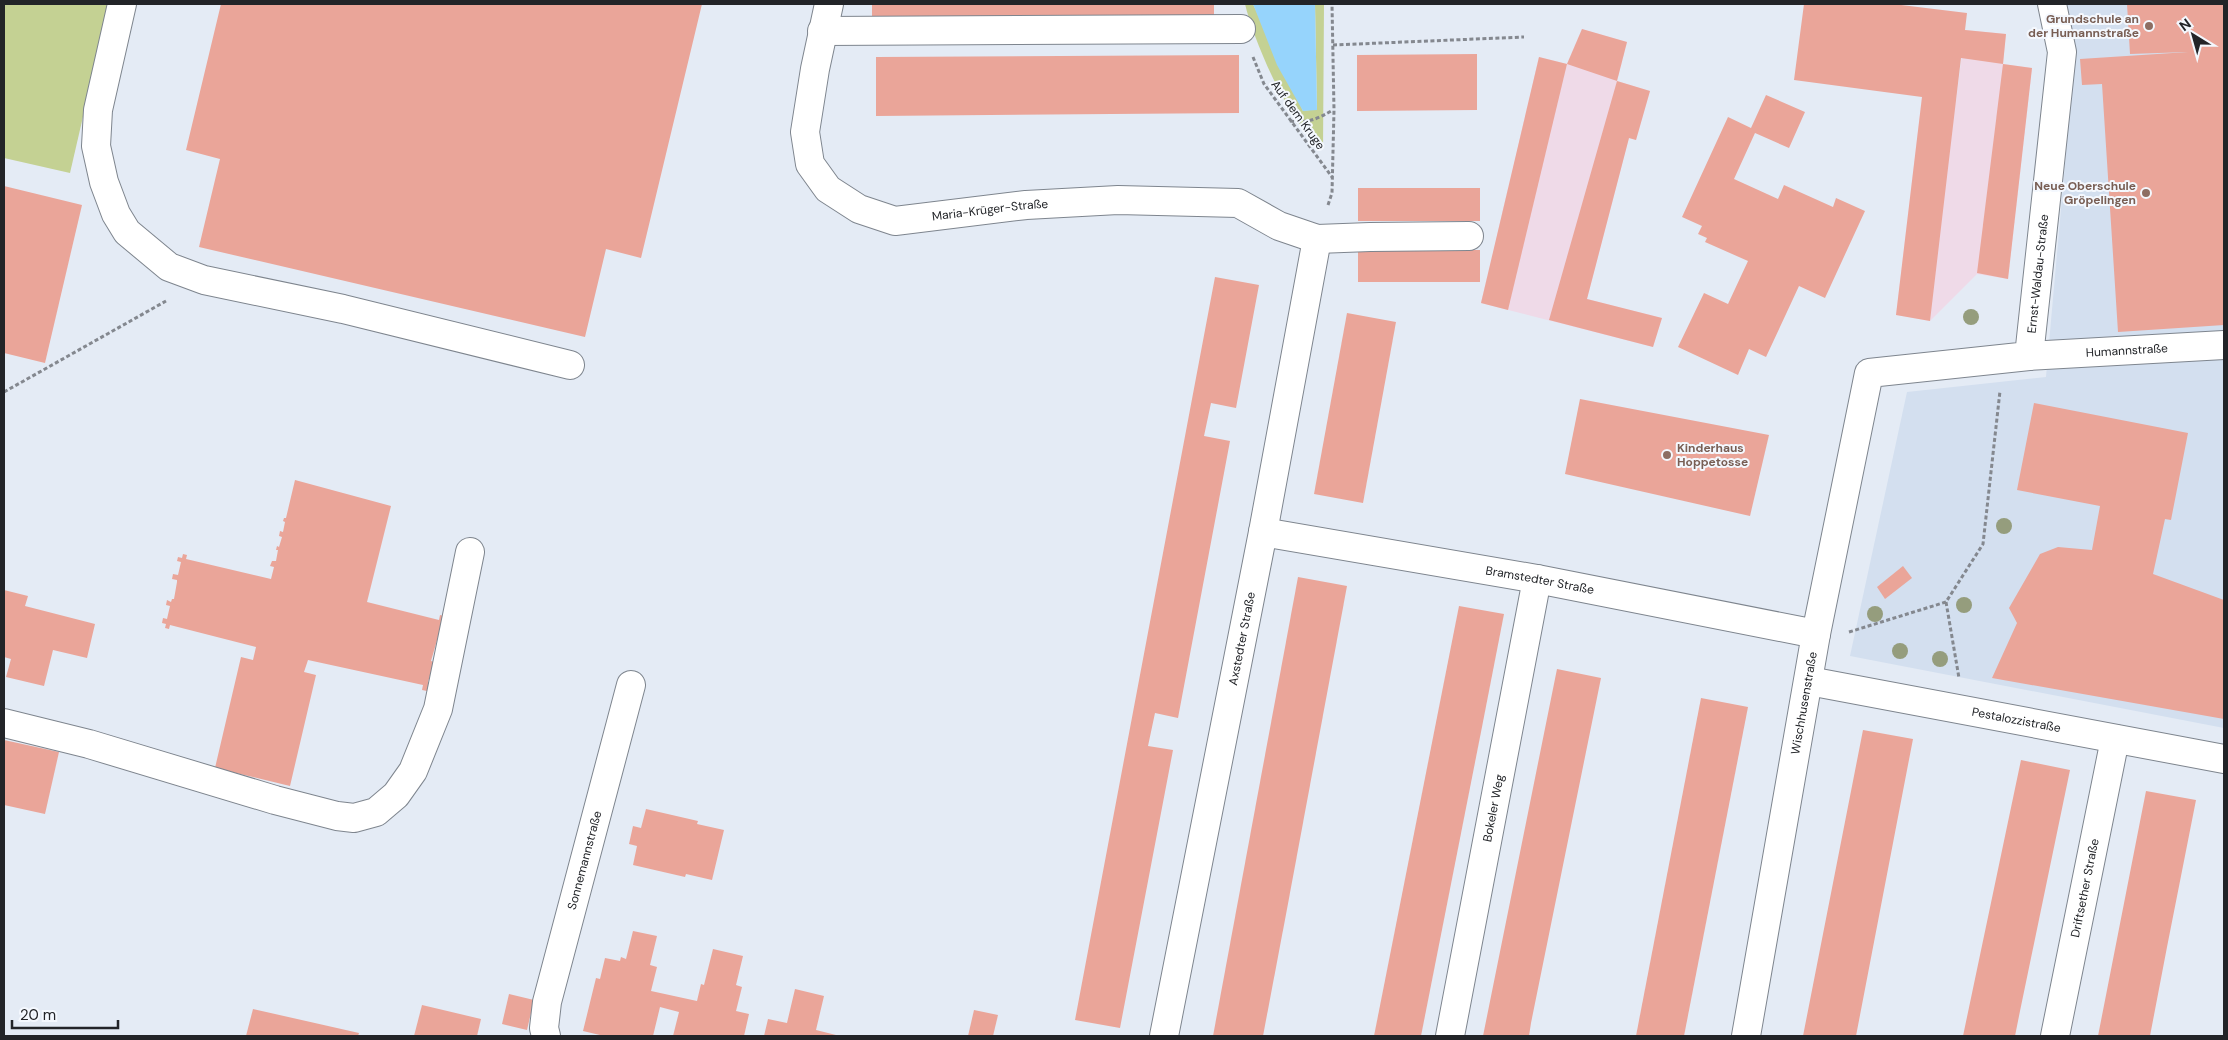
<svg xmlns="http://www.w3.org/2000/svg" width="2228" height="1040" viewBox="0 0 2228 1040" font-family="'DM Sans',sans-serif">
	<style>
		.industrial { fill: #efdae8 }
		.built { fill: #d3dfef }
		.green { fill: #c4d193 }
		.water { fill: #96d4fc }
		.building { fill: #eaa599 }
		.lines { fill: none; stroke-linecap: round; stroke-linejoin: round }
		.minor-casing { stroke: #7e858e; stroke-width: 30 }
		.path { stroke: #84888f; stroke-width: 3; stroke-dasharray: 4 2.5; stroke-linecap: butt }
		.minor { stroke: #fff; stroke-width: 28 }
		.tree { fill: #959d7d }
		.education-dot { fill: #8d6e63; stroke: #f4f8fe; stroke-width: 2 }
		.labels { text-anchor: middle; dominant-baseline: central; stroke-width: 4; stroke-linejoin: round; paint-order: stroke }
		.education-label { font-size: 12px; font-weight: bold; fill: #785e54; stroke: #f4f8fe; text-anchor: end }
		.street-label { font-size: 12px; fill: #222428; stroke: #f4f8fe }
	</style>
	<rect width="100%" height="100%" fill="#e4ebf5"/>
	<g class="industrial">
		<polygon points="1582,29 1627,42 1617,81 1650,91 1636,140 1629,138 1587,299 1662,318 1653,347 1481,303 1539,57 1567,64"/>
		<polygon points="1965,30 2006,34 2003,64 2032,68 2008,279 1977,274 1930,321 1896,315 1922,97 1956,101"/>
	</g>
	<polygon class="built" points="2063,4 2224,4 2224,728 1850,656 1907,392 2046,377 2075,52"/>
	<g class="green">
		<polygon points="4,4 109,4 70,173 4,158"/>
		<path d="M 1245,4 L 1253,4 L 1303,111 L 1317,109 L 1315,4 L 1324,4 L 1323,149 C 1291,128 1254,42 1245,4 Z"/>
	</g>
	<polygon class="water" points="1253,4 1315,4 1317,110 1303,111 1277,65"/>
	<g class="building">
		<polygon points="221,4 702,4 641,258 606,249 585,337 199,247 220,159 186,150"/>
		<polygon points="872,4 1214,4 1214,16 872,20"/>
		<polygon points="1804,4 1893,4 1967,13 1965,30 2006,34 2003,64 1961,58 1930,321 1896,315 1922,97 1794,80"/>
		<polygon points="2127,4 2224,4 2224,325 2118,332 2102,84 2082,85 2080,59 2188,52 2130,54"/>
		<polygon points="1582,29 1627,42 1617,81 1567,64"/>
		<polygon points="1477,54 1477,110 1357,111 1357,55"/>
		<polygon points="1239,55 1239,113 876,116 876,57"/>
		<polygon points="1539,57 1567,64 1508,310 1481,303"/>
		<polygon points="2003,64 2032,68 2008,279 1977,273"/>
		<polygon points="1617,81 1650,91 1636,140 1629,138 1587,299 1662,318 1653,347 1549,320"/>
		<polygon points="1766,95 1805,112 1789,148 1755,133 1734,179 1778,199 1784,185 1833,207 1836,198 1865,211 1825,298 1799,286 1766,357 1749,349 1738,375 1678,347 1704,293 1728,304 1748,261 1705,242 1707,238 1698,234 1702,226 1682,217 1728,117 1751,128"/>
		<polygon points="4,186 82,205 45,363 4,353"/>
		<rect x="1358" y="188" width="122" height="33"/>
		<rect x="1358" y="250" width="122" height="32"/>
		<polygon points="1215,277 1259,285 1236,408 1211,403 1204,436 1230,441 1178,718 1155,713 1148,746 1173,750 1120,1028 1075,1020"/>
		<polygon points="1347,313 1396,322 1363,503 1314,494"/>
		<polygon points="1580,399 1769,435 1750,516 1565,474"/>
		<polygon points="2034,403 2188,433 2171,520 2165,519 2153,574 2224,600 2224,719 1992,678 2017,623 2009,608 2040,554 2058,547 2092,550 2100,506 2017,490"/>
		<polygon points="295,480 391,506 367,602 439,620 440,615 444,616 431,661 434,662 436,670 432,669 428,682 433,683 432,688 427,687 427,691 422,690 423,685 308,660 304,672 316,675 290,786 215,768 241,657 253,660 256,647 170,625 169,629 165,628 166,624 162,623 163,618 167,619 170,606 166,605 167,600 171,602 172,599 174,599 177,582 177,580 172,579 173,574 178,575 181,562 177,561 178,557 182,558 183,554 187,555 186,559 271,579 274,567 270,566 272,561 276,561 278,550 276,550 277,546 279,547 282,537 279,536 280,531 283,532 285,522 283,521 284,518 286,518"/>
		<polygon points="1903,566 1912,578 1885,599 1877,587"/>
		<polygon points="1298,577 1347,586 1287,909 1263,1036 1213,1036"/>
		<polygon points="4,590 28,596 25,606 95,624 87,658 53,650 44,686 6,677 11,659 4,657"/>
		<polygon points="1459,606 1504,614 1481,732 1421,1036 1374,1036"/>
		<polygon points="1557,669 1601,678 1531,1023 1529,1036 1483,1036"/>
		<polygon points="1701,698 1748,707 1684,1036 1636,1036"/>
		<polygon points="1863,730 1913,739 1907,770 1856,1036 1803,1036"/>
		<polygon points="4,740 59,752 45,814 4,805"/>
		<polygon points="2021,760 2070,770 2020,1011 2015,1036 1963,1036"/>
		<polygon points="2146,791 2196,800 2167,947 2150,1036 2098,1036"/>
		<polygon points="646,809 698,821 697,824 724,830 712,880 686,874 685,877 633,865 637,846 629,844 633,826 641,828"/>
		<polygon points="633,931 657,936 650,965 657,967 651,991 697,1001 701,984 704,985 713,949 743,956 736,985 742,987 736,1011 749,1014 744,1036 673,1036 679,1012 660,1007 653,1036 604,1036 583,1031 596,978 600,979 605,958 620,961 621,957 626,959"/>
		<polygon points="795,989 824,996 816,1030 840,1036 764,1036 768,1019 787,1023"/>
		<polygon points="509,994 534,1000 527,1030 502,1024"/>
		<polygon points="422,1005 481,1019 477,1036 414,1036"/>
		<polygon points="253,1009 359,1033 358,1036 246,1036"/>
		<polygon points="974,1010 998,1015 993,1036 968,1036"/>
	</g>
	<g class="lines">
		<defs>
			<g id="minor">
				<polyline points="122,4 98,110 96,146 104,182 116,214 127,232 169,267 204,280 343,309 570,365"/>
				<path id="s1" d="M 829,4 L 815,69 L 805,132 L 810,164 L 828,189 L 859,209 L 895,221 L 1026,205 L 1118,200 L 1238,203 L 1279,226 L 1317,239 L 1370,237 L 1469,236"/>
				<polyline points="822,31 1241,29"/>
				<path id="s2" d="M 2029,356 L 2224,345"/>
				<path id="s3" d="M 1263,532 L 1537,579 L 1816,634"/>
				<path id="s4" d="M 1809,681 L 2224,759"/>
				<polyline points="4,723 89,744 275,800 337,816 354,818 376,812 396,795 413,771 438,709 470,552"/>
				<path id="s5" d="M 546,1036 L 544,1028 L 547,1002 L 631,685"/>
				<path id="s6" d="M 1164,1036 L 1263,532 L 1317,239"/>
				<path id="s7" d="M 1450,1036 L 1537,579"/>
				<path id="s8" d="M 1746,1036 L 1816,634 L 1869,373 L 2029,356 L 2062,52 L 2052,4"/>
				<path id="s9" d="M 2055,1036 L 2115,739"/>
			</g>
		</defs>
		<use href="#minor" class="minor-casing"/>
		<g class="path">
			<polyline points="1333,45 1524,37"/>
			<polyline points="1253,57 1264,84 1332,177"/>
			<path d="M 1290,121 C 1308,124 1319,118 1333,110"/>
			<polyline points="1328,205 1332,193 1334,110 1332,4"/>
			<polyline points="4,392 166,301"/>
			<polyline points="1946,602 1959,678"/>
			<polyline points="1849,632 1946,602 1983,544 2000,391"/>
		</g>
		<use href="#minor" class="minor"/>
	</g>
	<g class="tree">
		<circle cx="1971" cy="317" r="8"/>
		<circle cx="2004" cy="526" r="8"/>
		<circle cx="1964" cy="605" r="8"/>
		<circle cx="1875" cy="614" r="8"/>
		<circle cx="1900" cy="651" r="8"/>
		<circle cx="1940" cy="659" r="8"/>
	</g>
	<g class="education-dot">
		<circle cx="2149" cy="26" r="5"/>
		<circle cx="2146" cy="193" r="5"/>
		<circle cx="1667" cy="455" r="5"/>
	</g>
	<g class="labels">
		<g class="education-label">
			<text x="2139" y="19">Grundschule an<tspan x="2139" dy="14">der Humannstraße</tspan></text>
			<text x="2136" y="186">Neue Oberschule<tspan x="2136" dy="14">Gröpelingen</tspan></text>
			<text x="1677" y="448" text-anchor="start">Kinderhaus<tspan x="1677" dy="14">Hoppetosse</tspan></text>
		</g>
		<g class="street-label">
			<text transform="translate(1298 115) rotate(54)">Auf dem Kruge</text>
			<text stroke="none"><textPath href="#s1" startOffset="364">Maria-Krüger-Straße</textPath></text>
			<text stroke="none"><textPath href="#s8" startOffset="918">Ernst-Waldau-Straße</textPath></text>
			<text stroke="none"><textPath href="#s2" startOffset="98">Humannstraße</textPath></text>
			<text stroke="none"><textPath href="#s3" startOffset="281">Bramstedter Straße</textPath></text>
			<text stroke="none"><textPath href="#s6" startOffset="405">Axstedter Straße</textPath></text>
			<text stroke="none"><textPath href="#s8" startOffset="338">Wischhusenstraße</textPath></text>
			<text stroke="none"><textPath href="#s4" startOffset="211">Pestalozzistraße</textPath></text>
			<text stroke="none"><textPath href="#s7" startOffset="232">Bokeler Weg</textPath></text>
			<text stroke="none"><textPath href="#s5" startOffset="181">Sonnemannstraße</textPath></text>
			<text stroke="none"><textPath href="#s9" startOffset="151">Driftsether Straße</textPath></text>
		</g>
	</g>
	<rect width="2228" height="1040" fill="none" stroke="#222428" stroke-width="10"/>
	<g transform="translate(2193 35) rotate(323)" stroke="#f4f8fe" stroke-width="4" paint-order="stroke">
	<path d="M0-4L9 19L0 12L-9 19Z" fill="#222428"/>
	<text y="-8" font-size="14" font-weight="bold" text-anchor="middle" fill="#222428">N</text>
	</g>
	<path d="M12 1020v8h106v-8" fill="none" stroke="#222428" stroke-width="2.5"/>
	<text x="20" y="1020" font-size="15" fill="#222428" stroke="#f4f8fe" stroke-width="4" paint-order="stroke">20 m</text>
</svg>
